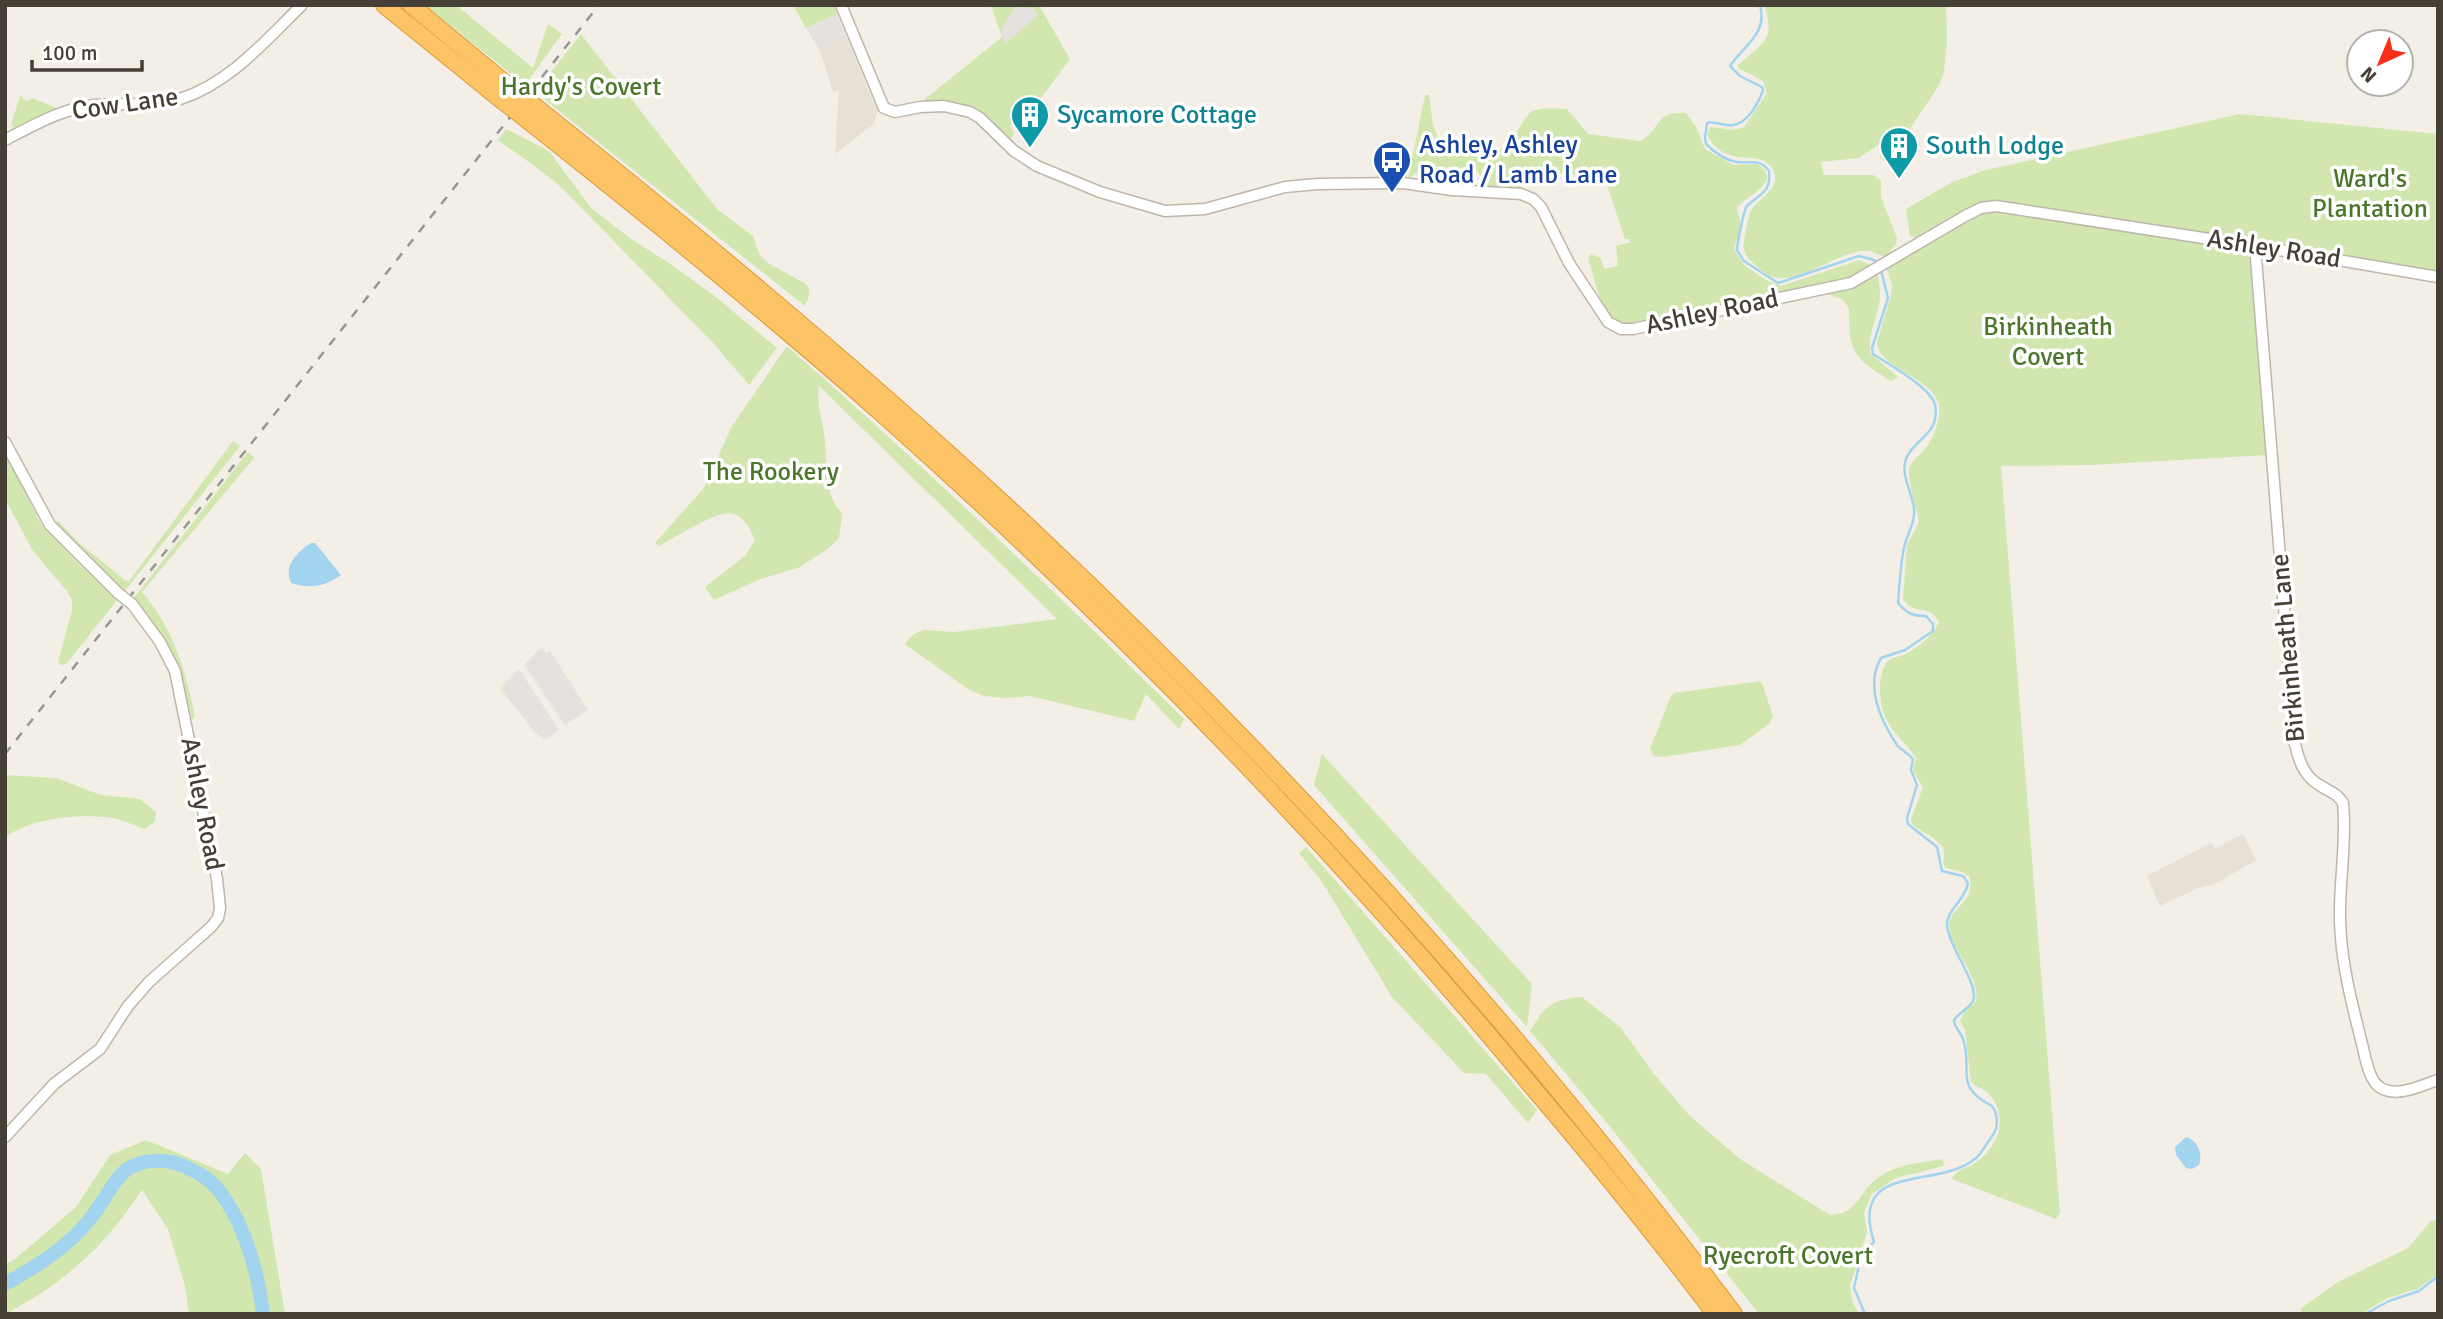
<svg xmlns="http://www.w3.org/2000/svg" width="2443" height="1319" viewBox="0 0 2443 1319" font-family="Signika,sans-serif">
	<style>
		.residential { fill: #e7e0d4 }
		.green { fill: #d1e7af }
		.parking { fill: #e4e1de }
		.water { fill: #a2d4f0 }
		.lines { fill: none; stroke-linecap: round; stroke-linejoin: round }
		.stream { stroke: #a2d4f0; stroke-width: 2.5 }
		.river { stroke: #a2d4f0; stroke-width: 14 }
		.tertiary-casing { stroke: #beb6a9; stroke-width: 13 }
		.motorway-casing { stroke: #dd9837; stroke-width: 18 }
		.tertiary { stroke: #fff; stroke-width: 10 }
		.motorway { stroke: #fdc467; stroke-width: 16 }
		.rail { stroke: #969696; stroke-width: 2.5; stroke-dasharray: 9 9; stroke-linecap: butt }
		.tertiary-bridge-casing { stroke: #beb6a9; stroke-width: 13; stroke-linecap: butt }
		.motorway-bridge-casing { stroke: #dd9837; stroke-width: 18; stroke-linecap: butt }
		.tertiary-bridge { stroke: #fff; stroke-width: 10 }
		.motorway-bridge { stroke: #fdc467; stroke-width: 16 }
		.labels { text-anchor: middle; dominant-baseline: central; stroke-width: 7; stroke-linejoin: round; paint-order: stroke }
		.park-label { font-size: 26px; fill: #4a7729; stroke: #fff }
		.street-label { font-size: 26px; fill: #463f35; stroke: #fff }
		.culture-label { font-size: 26px; fill: #0d838f; stroke: #fff; text-anchor: start }
		.transit-label { font-size: 26px; fill: #164399; stroke: #fff; text-anchor: start }
	</style>
	<rect width="100%" height="100%" fill="#f3efe6"/>
	<g class="residential">
		<polygon points="847,38 871,97 878,109 874,124 835,154 839,90 833,92 820,51"/>
		<polygon points="2243,834 2256,860 2213,885 2198,888 2160,906 2147,876 2211,843 2215,849"/>
	</g>
	<g class="green">
		<polygon points="425,5 456,5 533,68 548,24 562,34 525,85"/>
		<polygon points="793,5 834,5 837,14 806,28"/>
		<polygon points="991,5 1039,5 1070,59 1026,118 1017,118 1010,126 1014,133 1010,142 989,120 925,102 925,99 1002,37"/>
		<path d="M 1764,5 L 1946,5 L 1947,41 L 1944,72 L 1938,87 L 1905,136 L 1890,164 L 1880,158 L 1881,143 L 1859,158 L 1821,162 L 1824,175 L 1873,175 L 1881,180 L 1881,197 L 1897,238 L 1896,244 L 1886,258 L 1870,251 L 1860,251 C 1837,256 1817,270 1795,276 C 1784,279 1774,280 1765,273 C 1741,254 1741,253 1747,224 C 1748,219 1749,213 1752,209 C 1760,197 1782,188 1773,170 C 1761,146 1725,172 1707,134 L 1710,127 L 1734,130 L 1744,127 L 1767,93 L 1763,81 L 1738,68 L 1738,65 C 1763,43 1776,40 1764,5 Z"/>
		<path d="M 581,34 L 717,209 L 753,236 L 759,254 L 768,263 L 806,284 C 812,292 809,297 805,306 L 535,92 Z"/>
		<polygon points="21,94 24,100 28,101 32,98 57,108 14,128 11,124"/>
		<path d="M 1425,95 L 1429,95 L 1433,125 L 1441,145 C 1462,156 1494,160 1511,141 C 1517,134 1524,118 1530,113 C 1539,106 1556,109 1567,109 L 1588,134 L 1640,141 C 1662,131 1652,111 1686,113 L 1696,127 L 1705,149 L 1733,165 L 1757,164 C 1786,181 1744,197 1737,208 L 1741,224 L 1734,249 L 1744,265 L 1766,280 L 1781,286 L 1859,260 L 1873,266 L 1841,281 L 1630,325 C 1600,323 1597,283 1588,259 L 1590,254 L 1601,258 L 1604,269 L 1618,266 L 1616,246 L 1631,242 L 1629,239 L 1625,239 L 1604,176 L 1567,174 L 1532,169 L 1526,173 L 1521,188 L 1491,189 L 1476,170 L 1418,172 L 1408,179 Z"/>
		<polygon points="2240,114 2438,134 2438,272 1998,200 1982,205 1918,239 1910,236 1906,209 1952,182 1986,170"/>
		<path d="M 506,129 L 549,151 L 591,208 L 631,239 L 666,261 L 716,297 L 777,348 L 749,385 L 713,343 L 566,192 C 544,171 522,158 498,140 Z"/>
		<path d="M 2011,211 L 2253,252 L 2268,455 L 2091,465 L 2001,466 L 2060,1213 L 2056,1219 L 1952,1179 C 1958,1167 1969,1169 1978,1161 C 2000,1144 2008,1115 1989,1094 C 1984,1088 1976,1087 1971,1082 L 1965,1030 L 1960,1021 L 1964,1012 L 1976,1001 C 1980,974 1951,952 1949,925 C 1949,913 1965,904 1969,893 C 1971,888 1970,882 1970,877 L 1962,872 L 1945,868 C 1942,861 1945,857 1944,851 C 1941,839 1920,832 1912,824 L 1911,819 L 1923,787 L 1913,771 L 1916,758 C 1907,743 1890,732 1884,714 C 1879,700 1877,673 1888,661 C 1892,657 1898,657 1903,655 C 1917,649 1933,636 1939,622 C 1929,602 1912,617 1903,598 L 1907,545 L 1919,522 C 1917,509 1909,484 1909,475 C 1909,460 1918,458 1925,449 C 1933,440 1942,415 1939,404 C 1930,375 1879,370 1877,342 L 1891,295 L 1892,285 L 1886,267 L 1964,220 L 1984,212 Z"/>
		<path d="M 1877,273 C 1887,310 1868,320 1870,353 L 1898,377 L 1891,381 C 1854,358 1848,352 1849,308 L 1842,299 L 1826,294 L 1857,285 Z"/>
		<path d="M 787,346 C 924,466 1054,591 1184,719 L 1179,729 L 1146,694 L 1134,721 L 1030,696 L 1006,698 L 984,696 L 968,689 L 906,645 L 905,643 L 914,634 L 924,630 L 954,632 L 1057,619 L 819,386 C 816,407 823,420 825,440 C 827,463 824,496 842,513 L 839,538 L 828,549 L 798,568 L 760,579 L 714,600 L 705,587 L 745,556 L 755,540 C 742,507 727,508 699,524 C 685,531 672,538 659,546 L 655,543 L 704,488 L 732,426 Z"/>
		<polygon points="233,441 240,446 124,592 55,525 58,521 79,543 126,581 130,580"/>
		<path d="M 248,452 L 254,458 L 142,592 C 174,630 184,667 195,715 L 192,720 C 179,668 169,640 133,599 Z"/>
		<polygon points="5,454 40,522 76,561 118,599 66,664 61,665 58,662 72,610 72,600 66,590 33,551 5,499"/>
		<polygon points="1761,681 1773,716 1769,724 1740,745 1663,757 1654,756 1650,749 1670,698 1674,693"/>
		<polygon points="1322,754 1532,984 1527,1027 1314,785"/>
		<path d="M 5,775 L 56,778 L 101,795 L 140,799 L 156,812 L 155,822 L 144,829 C 134,825 123,820 112,818 C 80,813 32,818 5,837 Z"/>
		<polygon points="1306,847 1537,1110 1528,1123 1486,1074 1464,1073 1392,997 1322,882 1299,853"/>
		<path d="M 1582,997 L 1621,1028 L 1654,1074 L 1689,1115 L 1740,1159 L 1830,1215 C 1858,1214 1857,1195 1875,1180 C 1894,1164 1920,1163 1943,1159 L 1944,1166 L 1896,1178 L 1872,1194 L 1864,1213 L 1867,1233 L 1850,1286 L 1853,1303 L 1859,1314 L 1759,1314 L 1607,1123 L 1530,1031 C 1545,1006 1552,999 1582,997 Z"/>
		<path d="M 146,1140 L 228,1174 L 245,1153 L 261,1169 L 285,1314 L 189,1314 L 185,1286 L 168,1229 L 142,1190 C 105,1246 65,1283 5,1314 L 5,1264 L 14,1260 L 76,1207 L 110,1155 Z"/>
		<polygon points="2438,1219 2438,1274 2417,1289 2388,1298 2360,1314 2304,1314 2300,1309 2338,1282 2408,1248 2430,1222"/>
	</g>
	<g class="parking">
		<polygon points="1016,7 1032,8 1038,15 1006,43 1002,37 1002,28"/>
		<polygon points="837,14 847,38 820,51 806,28"/>
		<polygon points="542,647 546,653 550,651 588,710 565,725 524,665"/>
		<polygon points="519,669 559,730 544,740 533,730 500,688"/>
	</g>
	<g class="water">
		<path d="M 311,543 L 315,543 L 341,575 C 324,587 311,589 291,583 C 283,566 297,552 311,543 Z"/>
		<path d="M 2186,1137 C 2198,1141 2203,1153 2199,1165 L 2192,1169 L 2186,1168 L 2176,1155 L 2175,1147 Z"/>
	</g>
	<g class="lines">
		<g class="stream">
			<path d="M 1760,5 C 1768,34 1744,45 1730,66 L 1740,76 L 1762,87 L 1763,91 C 1758,103 1748,123 1733,125 C 1727,126 1717,123 1710,122 L 1707,123 L 1705,138 L 1706,144 C 1715,153 1724,160 1737,162 C 1750,164 1760,158 1769,171 C 1771,194 1760,193 1747,206 C 1744,209 1737,244 1737,250 L 1744,261 L 1778,283 L 1859,256 L 1874,260 L 1878,264"/>
			<path d="M 1865,1314 L 1854,1288 L 1860,1261 L 1864,1252 L 1874,1242 C 1848,1160 1938,1191 1976,1158 C 1982,1153 1987,1143 1992,1136 C 1999,1128 1998,1114 1992,1106 C 1952,1085 1974,1071 1963,1039 C 1961,1032 1955,1029 1954,1020 C 1959,1013 1969,1008 1973,1001 C 1980,985 1948,946 1947,925 C 1946,911 1966,899 1968,883 L 1963,876 L 1942,871 L 1937,847 L 1908,824 L 1907,818 L 1917,785 L 1911,770 L 1913,759 C 1908,753 1901,750 1897,745 C 1880,720 1865,685 1881,658 L 1905,650 L 1933,631 L 1933,624 L 1926,616 C 1913,616 1906,613 1898,603 C 1899,588 1901,557 1905,544 C 1909,530 1915,523 1914,508 C 1912,491 1898,472 1908,455 C 1917,438 1940,433 1935,405 C 1932,388 1888,364 1873,354 L 1872,348 L 1888,298 L 1881,270"/>
			<polyline points="2365,1314 2389,1301 2419,1291 2438,1276"/>
		</g>
		<path class="river" d="M 5,1284 C 37,1266 67,1248 90,1219 C 103,1204 113,1179 129,1168 C 143,1160 162,1159 176,1163 C 189,1168 204,1175 213,1184 C 242,1214 259,1274 263,1314"/>
		<defs>
			<g id="tertiary">
				<polyline points="841,5 884,108 895,112 920,107 944,106 970,112 980,118 1014,151 1037,166 1100,192 1165,211 1205,209 1285,187 1317,184 1403,183 1452,190 1521,194 1533,199 1541,207 1569,263 1608,322 1621,329 1633,329 1851,283 1965,216 1981,208 1996,206 2255,246 2438,277"/>
				<path d="M 5,140 C 34,125 61,109 94,105 C 123,103 152,107 180,99 C 230,83 265,41 302,5"/>
				<path d="M 2255,246 L 2295,744 C 2299,761 2304,777 2321,786 C 2330,792 2337,793 2343,803 C 2347,842 2339,881 2340,920 C 2341,962 2351,1000 2361,1040 C 2365,1054 2368,1081 2381,1088 C 2398,1098 2422,1085 2438,1080"/>
				<polyline points="5,442 50,525 118,593"/>
				<polyline points="5,1137 54,1084 100,1049 128,1006 149,982 211,927 218,918 220,908 217,879 175,671 160,642 132,604"/>
			</g>
			<g id="motorway">
				<polyline points="384,5 500,99"/>
				<polyline points="411,5 510,87"/>
				<path d="M 536,107 C 706,242 873,381 1031,529 C 1287,770 1524,1033 1734,1314"/>
				<path d="M 527,120 C 647,215 766,311 880,412 C 1115,621 1334,847 1534,1089 C 1596,1162 1657,1237 1715,1314"/>
			</g>
		</defs>
		<use href="#tertiary" class="tertiary-casing"/>
		<use href="#motorway" class="motorway-casing"/>
		<use href="#tertiary" class="tertiary"/>
		<use href="#motorway" class="motorway"/>
		<polyline class="rail" points="5,754 599,5"/>
		<defs>
			<polyline id="tertiary-bridge" points="118,593 132,604"/>
			<g id="motorway-bridge">
				<polyline points="510,87 536,107"/>
				<polyline points="500,99 527,120"/>
			</g>
		</defs>
		<use href="#tertiary-bridge" class="tertiary-bridge-casing"/>
		<use href="#motorway-bridge" class="motorway-bridge-casing"/>
		<use href="#tertiary-bridge" class="tertiary-bridge"/>
		<use href="#motorway-bridge" class="motorway-bridge"/>
	</g>
	<defs>
		<symbol id="building-pin" viewBox="-11 -11 22 30"><path d="M0 17L-7.5 6A9.5 9.5 0 1 1 7.5 6Z" fill="#0f9aa8" stroke="#fff"/><path d="M-4-6H4V6H1V3H-1V6H-4ZM-2.5-4.3h1.7v1.8h-1.7ZM.8-4.3h1.7v1.8H.8ZM-2.5-1h1.7V.8h-1.7ZM.8-1h1.7V.8H.8Z" fill="#fff"/></symbol>
		<symbol id="bus-pin" viewBox="-11 -11 22 30"><path d="M0 17L-7.5 6A9.5 9.5 0 1 1 7.5 6Z" fill="#1a4fb4" stroke="#fff"/><path d="M-5-6H5V4H4V6H2V4H-2V6H-4V4H-5ZM-3.5-4V0h7V-4ZM-3.5 1.2v1.5H-2V1.2ZM2 1.2v1.5H3.5V1.2Z" fill="#fff"/></symbol>
	</defs>
	<g fill-rule="evenodd">
		<use href="#building-pin" x="1008" y="93" width="44" height="60"/>
		<use href="#building-pin" x="1877" y="124" width="44" height="60"/>
		<use href="#bus-pin" x="1370" y="138" width="44" height="60"/>
	</g>
	<g class="labels">
		<g class="park-label">
			<text x="581" y="87">Hardy's Covert</text>
			<text x="2370" y="179">Ward's<tspan x="2370" dy="30">Plantation</tspan></text>
			<text x="2048" y="327">Birkinheath<tspan x="2048" dy="30">Covert</tspan></text>
			<text x="771" y="472">The Rookery</text>
			<text x="1788" y="1256">Ryecroft Covert</text>
		</g>
		<g class="street-label">
			<text transform="translate(125 104) rotate(-8)">Cow Lane</text>
			<text transform="translate(2274 249) rotate(9)">Ashley Road</text>
			<text transform="translate(1712 312) rotate(-12)">Ashley Road</text>
			<text transform="translate(2288 648) rotate(-95)">Birkinheath Lane</text>
			<text transform="translate(202 804) rotate(79)">Ashley Road</text>
		</g>
		<g class="culture-label">
			<text x="1057" y="115">Sycamore Cottage</text>
			<text x="1926" y="146">South Lodge</text>
		</g>
		<g class="transit-label">
			<text x="1419" y="145">Ashley, Ashley<tspan x="1419" dy="30">Road / Lamb Lane</tspan></text>
		</g>
	</g>
	<rect width="2443" height="1319" fill="none" stroke="#463f35" stroke-width="14"/>
	<g transform="translate(2380 63) rotate(224)"><circle r="33" fill="#ffffff" stroke="#b5b2ae" stroke-width="2"/>
	<path d="M0-5L12 26L0 18L-12 26Z" fill="#f92e17"/>
	<text y="-10" font-size="19" font-weight="bold" text-anchor="middle" fill="#463f35">N</text>
	</g>
	<path d="M32 60v10h110v-10" fill="none" stroke="#463f35" stroke-width="3.5"/>
	<text x="42" y="60" font-size="21" fill="#463f35" stroke="#ffffff" stroke-width="5" paint-order="stroke">100 m</text>
</svg>
